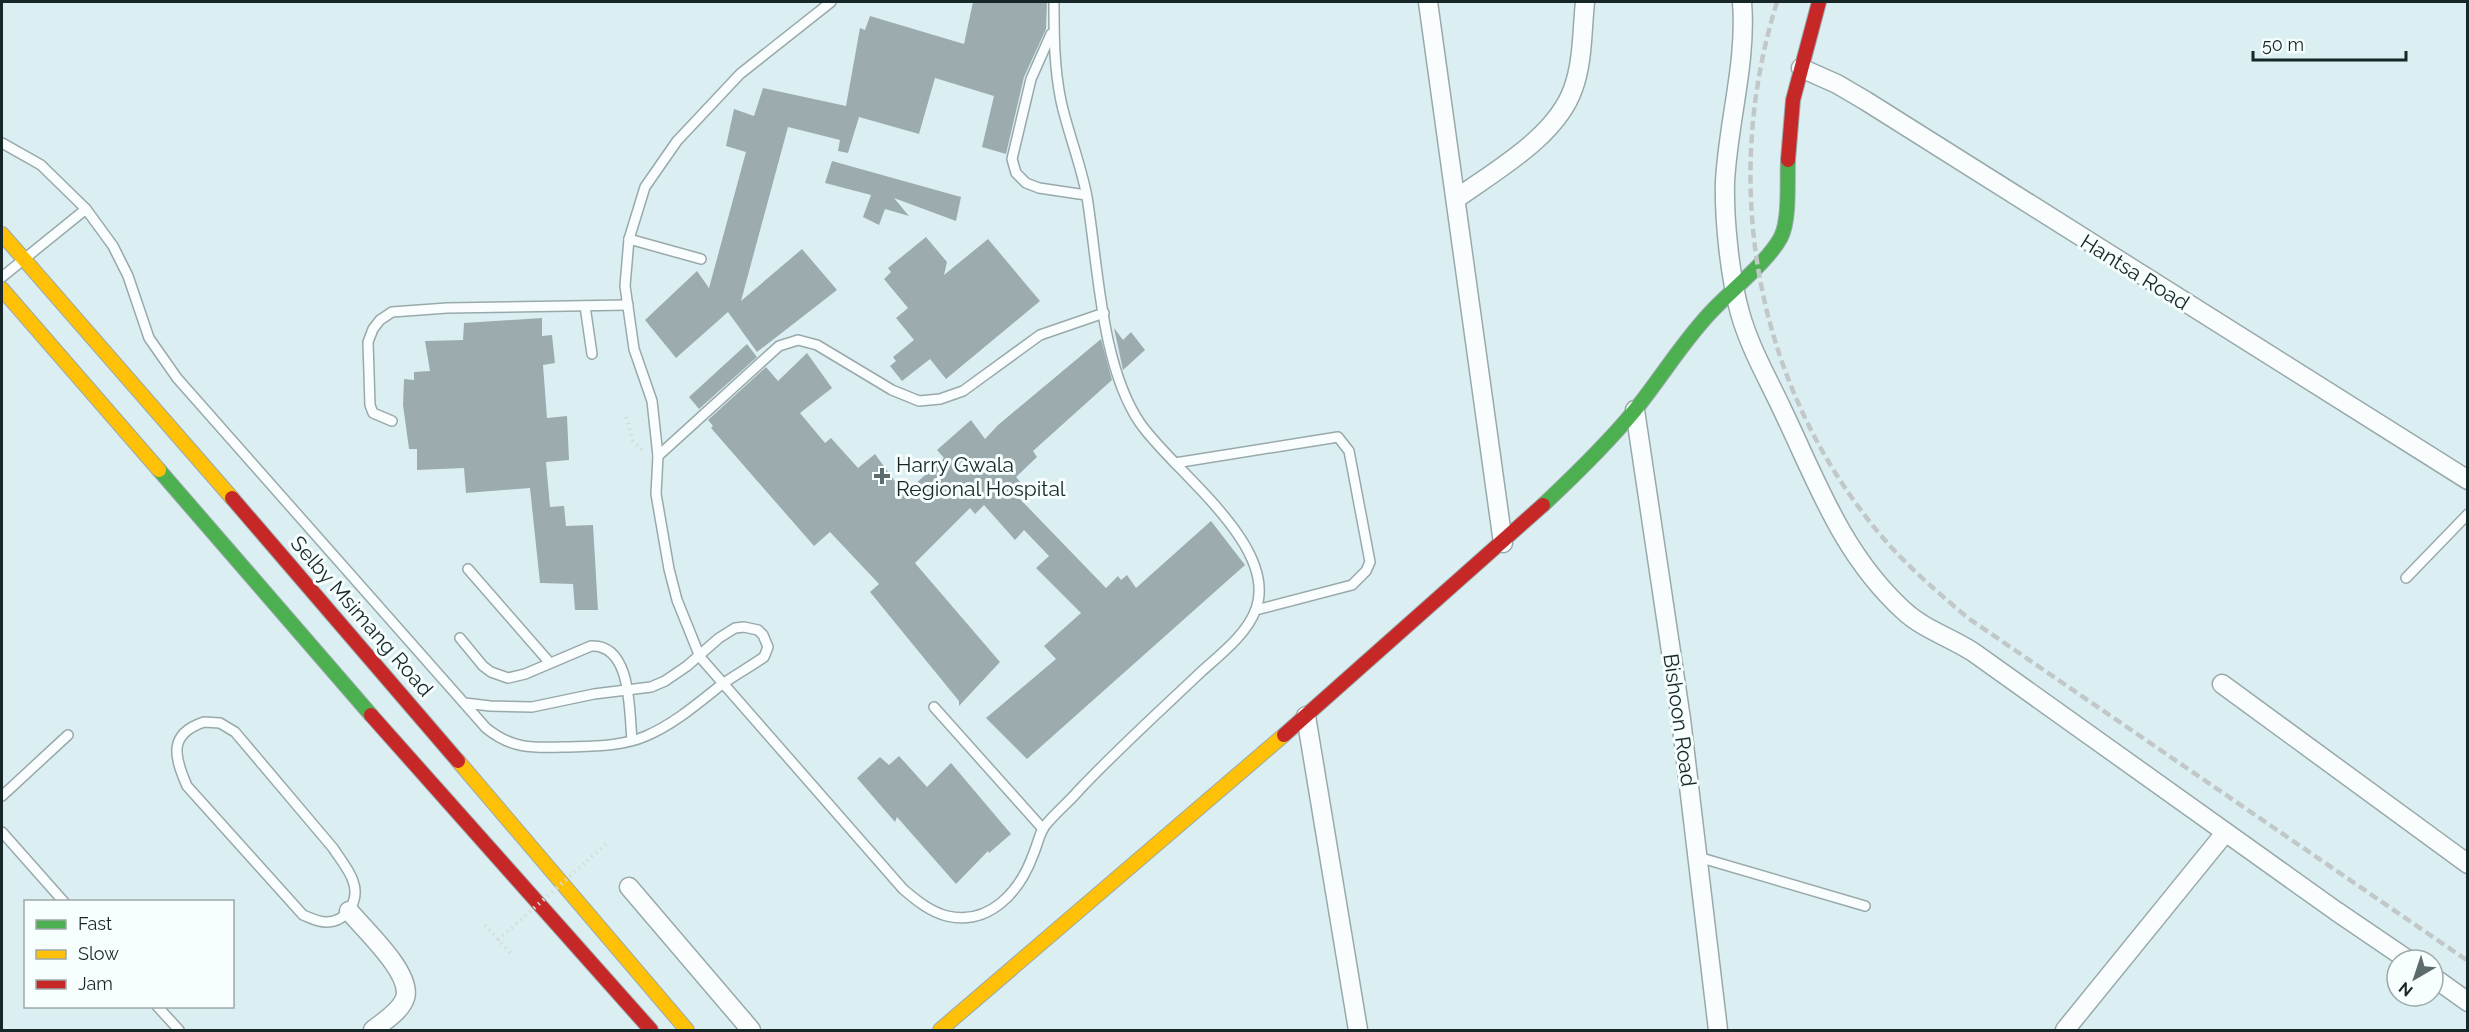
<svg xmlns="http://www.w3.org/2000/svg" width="2469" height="1032" viewBox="0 0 2469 1032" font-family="Raleway,sans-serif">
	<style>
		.building { fill: #9cacae }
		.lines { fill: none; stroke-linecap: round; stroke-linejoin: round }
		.lane-casing { stroke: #99a9ab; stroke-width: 12 }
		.street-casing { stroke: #99a9ab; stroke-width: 21 }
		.fast-casing { stroke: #99a9ab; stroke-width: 16 }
		.slow-casing { stroke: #99a9ab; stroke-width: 16 }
		.jam-casing { stroke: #99a9ab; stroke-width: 16 }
		.path { stroke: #d4dbdb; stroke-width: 4; stroke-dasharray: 1.5 4.5; stroke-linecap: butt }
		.lane { stroke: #fafdfd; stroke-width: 9 }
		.street { stroke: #fafdfd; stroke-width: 18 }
		.fast { stroke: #4caf50; stroke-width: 14 }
		.slow { stroke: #ffc107; stroke-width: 14 }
		.jam { stroke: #c62828; stroke-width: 14 }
		.rail { stroke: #c2c8c8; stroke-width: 4.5; stroke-dasharray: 9 4.5; stroke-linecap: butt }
		.path-bridge { stroke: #d4dbdb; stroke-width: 4; stroke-dasharray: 1.5 4.5; stroke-linecap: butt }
		.poi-dot { fill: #5c6c6e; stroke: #f6fefe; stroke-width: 2 }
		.labels { text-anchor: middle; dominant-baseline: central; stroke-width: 6; stroke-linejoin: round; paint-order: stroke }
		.street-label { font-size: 21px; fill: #172627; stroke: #f6fefe }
		.poi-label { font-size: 21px; fill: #172627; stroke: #f6fefe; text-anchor: start }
	</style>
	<rect width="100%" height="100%" fill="#dbeff2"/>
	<g class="building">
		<polygon points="973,2 1047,2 1046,29 1024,77 1006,154 982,147 994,96 935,78 919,134 859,117 848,153 838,151 840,140 788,127 741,301 802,249 837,290 757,352 728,312 676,358 645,320 697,271 709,288 746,152 726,146 734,109 754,116 763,88 846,106 860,28 865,30 870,16 964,44"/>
		<polygon points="832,161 961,197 956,221 894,198 909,216 885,209 879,225 863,217 871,195 825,183"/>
		<polygon points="926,237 947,262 944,275 988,239 1040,301 946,379 930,359 902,381 890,366 896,361 893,357 914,340 896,318 908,308 884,279 891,272 888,268"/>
		<polygon points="542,318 542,336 552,335 555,363 543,365 547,418 567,416 569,460 546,462 550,507 564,506 566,526 593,525 598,610 575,610 573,584 540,583 530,488 466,493 464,468 417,470 417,449 409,449 403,405 404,379 414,380 414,372 430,371 425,341 463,340 464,323"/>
		<polygon points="1114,328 1123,340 1131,332 1145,350 1123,370"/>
		<polygon points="1101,339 1112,380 1033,451 1037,457 1016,477 1028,491 1019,498 1106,588 1118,576 1121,580 1127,575 1136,588 1211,521 1245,565 1027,759 986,718 1056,659 1044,646 1081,613 1036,568 1049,556 1024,530 1015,540 984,505 975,514 970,508 915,563 1000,662 959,706 959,701 870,592 879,584 830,532 814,546 711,428 713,426 708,420 766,367 778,381 807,353 832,388 800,413 825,443 831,438 858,468 875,454 904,494 944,458 937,450 971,420 985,439 998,425"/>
		<polygon points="747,344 757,357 699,409 689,397"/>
		<polygon points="899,756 927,787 951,763 1011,834 989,853 988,851 956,884 897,817 895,822 857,778 880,757 889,765"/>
	</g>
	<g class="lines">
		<defs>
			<g id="lane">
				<path d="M 831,2 L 740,74 L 677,141 L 645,187 L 629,239 L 625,286 L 634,349 L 652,401 L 658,456 L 656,494 L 669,569 L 677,600 L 700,657 L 903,889 C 916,900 930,912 947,916 C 990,926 1020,891 1033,855 C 1037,846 1039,835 1044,827 C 1054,814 1069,802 1080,789 C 1119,748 1161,710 1202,671 C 1221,654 1247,634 1256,609 C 1279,545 1173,471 1140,423 C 1101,366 1098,265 1087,197 C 1081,164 1068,133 1061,101 C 1054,67 1054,35 1054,2"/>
				<polyline points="1051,34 1031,79 1012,159 1016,173 1026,183 1039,188 1086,195"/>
				<path d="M 2,143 L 41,165 L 86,209 L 113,246 L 128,276 L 149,338 L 177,378 L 486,728 C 512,749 532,748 564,747 C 590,746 621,747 646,736 C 674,724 697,704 721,685 C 735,675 750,667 764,657 L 768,647 L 763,635 L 758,630 L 744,627 L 735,628 L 719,638 L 687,666 L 665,681 L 651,687 L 594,694 L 532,707 L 490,706 L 465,703"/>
				<polyline points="629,239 701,259"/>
				<polyline points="2,277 86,209"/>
				<polyline points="585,306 592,354"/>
				<polyline points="392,421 373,413 370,405 368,342 373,329 380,320 392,312 447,308 628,305"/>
				<polyline points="658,456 779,346 798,340 817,345 892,390 919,401 940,399 963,391 1040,335 1104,313"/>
				<polyline points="1175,463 1338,437 1349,451 1370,562 1366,571 1352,585 1256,610"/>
				<polyline points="468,569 550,663"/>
				<polyline points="2406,578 2468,514"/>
				<path d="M 460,638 L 483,666 L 491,672 L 508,678 L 525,674 L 591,646 C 632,644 629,711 632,740"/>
				<polyline points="934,707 1043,829"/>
				<path d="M 204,722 L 220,723 L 235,732 L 333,848 C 340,859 349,869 353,881 C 360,900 347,922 326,922 C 317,922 311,918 303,915 L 187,786 C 174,756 168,734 204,722 Z"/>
				<polyline points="2,796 68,735"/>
				<polyline points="2,832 64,902"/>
				<polyline points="1698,857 1865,906"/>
				<polyline points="157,1006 179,1030"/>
			</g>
			<g id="street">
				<polyline points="1428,2 1503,543"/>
				<path d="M 1742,2 C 1747,62 1728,122 1725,182 C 1724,220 1730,277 1740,313 C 1750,348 1767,377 1782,409 C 1817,482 1842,554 1903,610 C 1923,629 1950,637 1973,652 L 2336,911 L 2408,960"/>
				<polyline points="1801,68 1837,84 1866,101 2468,480"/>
				<path d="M 1456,199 C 1496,170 1556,137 1573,89 C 1583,62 1582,30 1585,2"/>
				<polyline points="1635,410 1681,719 1718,1030"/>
				<polyline points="2222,684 2468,864"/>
				<polyline points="1306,716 1358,1030"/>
				<polyline points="629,887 751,1030"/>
				<path d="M 349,911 C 364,929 413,974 405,998 C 401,1011 383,1022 373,1030"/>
				<polyline points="2433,977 2468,1002"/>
				<polyline points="2065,1030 2225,833"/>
			</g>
			<g id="fast">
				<polyline points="159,470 371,715"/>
				<path d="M 1543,505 C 1575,475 1607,444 1635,410 C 1661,378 1681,344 1710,313 C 1730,291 1768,262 1781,237 C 1790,219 1787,181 1788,160"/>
			</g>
			<g id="slow">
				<polyline points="2,234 232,498"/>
				<polyline points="2,289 159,470"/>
				<polyline points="458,761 687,1030"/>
				<polyline points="940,1030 1284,735"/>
			</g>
			<g id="jam">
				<polyline points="1788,160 1793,100 1819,2"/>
				<polyline points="232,498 458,761"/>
				<polyline points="371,715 651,1030"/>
				<polyline points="1284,735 1543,505"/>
			</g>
		</defs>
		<use href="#lane" class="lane-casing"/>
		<use href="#street" class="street-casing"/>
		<use href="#fast" class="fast-casing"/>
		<use href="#slow" class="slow-casing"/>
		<use href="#jam" class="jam-casing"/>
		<g class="path">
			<polyline points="626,417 633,441 644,452"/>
			<polyline points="587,861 607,843"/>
			<polyline points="485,925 513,956"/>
		</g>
		<use href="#lane" class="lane"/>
		<use href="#street" class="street"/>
		<use href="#fast" class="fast"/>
		<use href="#slow" class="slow"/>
		<use href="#jam" class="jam"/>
		<path class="rail" d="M 1777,2 C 1718,191 1758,398 1891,547 C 1915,573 1941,595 1968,618 L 2468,961"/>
		<polyline class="path-bridge" points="498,940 587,861"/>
	</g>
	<path class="poi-dot" d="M879 467h6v6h6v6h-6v6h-6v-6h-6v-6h6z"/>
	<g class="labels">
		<g class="street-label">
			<text transform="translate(2135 272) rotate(32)">Hantsa Road</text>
			<text transform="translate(362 616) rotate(49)">Selby Msimang Road</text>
			<text transform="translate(1680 720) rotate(82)">Bishoon Road</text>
		</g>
		<g class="poi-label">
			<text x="896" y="464">Harry Gwala<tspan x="896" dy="24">Regional Hospital</tspan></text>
		</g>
	</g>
	<rect width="2469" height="1032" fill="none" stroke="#172627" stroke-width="6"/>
	<rect x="24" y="900" width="210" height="108" fill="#f6fefe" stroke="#9da8a8" stroke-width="1.5"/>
	<rect x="36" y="920" width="30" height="9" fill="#4caf50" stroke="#9da8a8" stroke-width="1.5"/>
	<text x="78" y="930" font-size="18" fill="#172627">Fast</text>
	<rect x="36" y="950" width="30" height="9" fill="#ffc107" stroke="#9da8a8" stroke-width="1.5"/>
	<text x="78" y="960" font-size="18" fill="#172627">Slow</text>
	<rect x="36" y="980" width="30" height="9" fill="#c62828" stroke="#9da8a8" stroke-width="1.5"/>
	<text x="78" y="990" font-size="18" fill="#172627">Jam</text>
	<g transform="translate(2415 978) rotate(219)"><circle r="28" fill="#f6fefe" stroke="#9da8a8" stroke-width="1.5"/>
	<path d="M0-4.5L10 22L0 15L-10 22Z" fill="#5c6c6e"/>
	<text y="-9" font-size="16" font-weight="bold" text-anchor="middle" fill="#172627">N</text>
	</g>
	<path d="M2253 51v9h153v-9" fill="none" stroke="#172627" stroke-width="3"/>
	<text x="2262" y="51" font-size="18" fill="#172627" stroke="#f6fefe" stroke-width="4.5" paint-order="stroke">50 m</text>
</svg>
